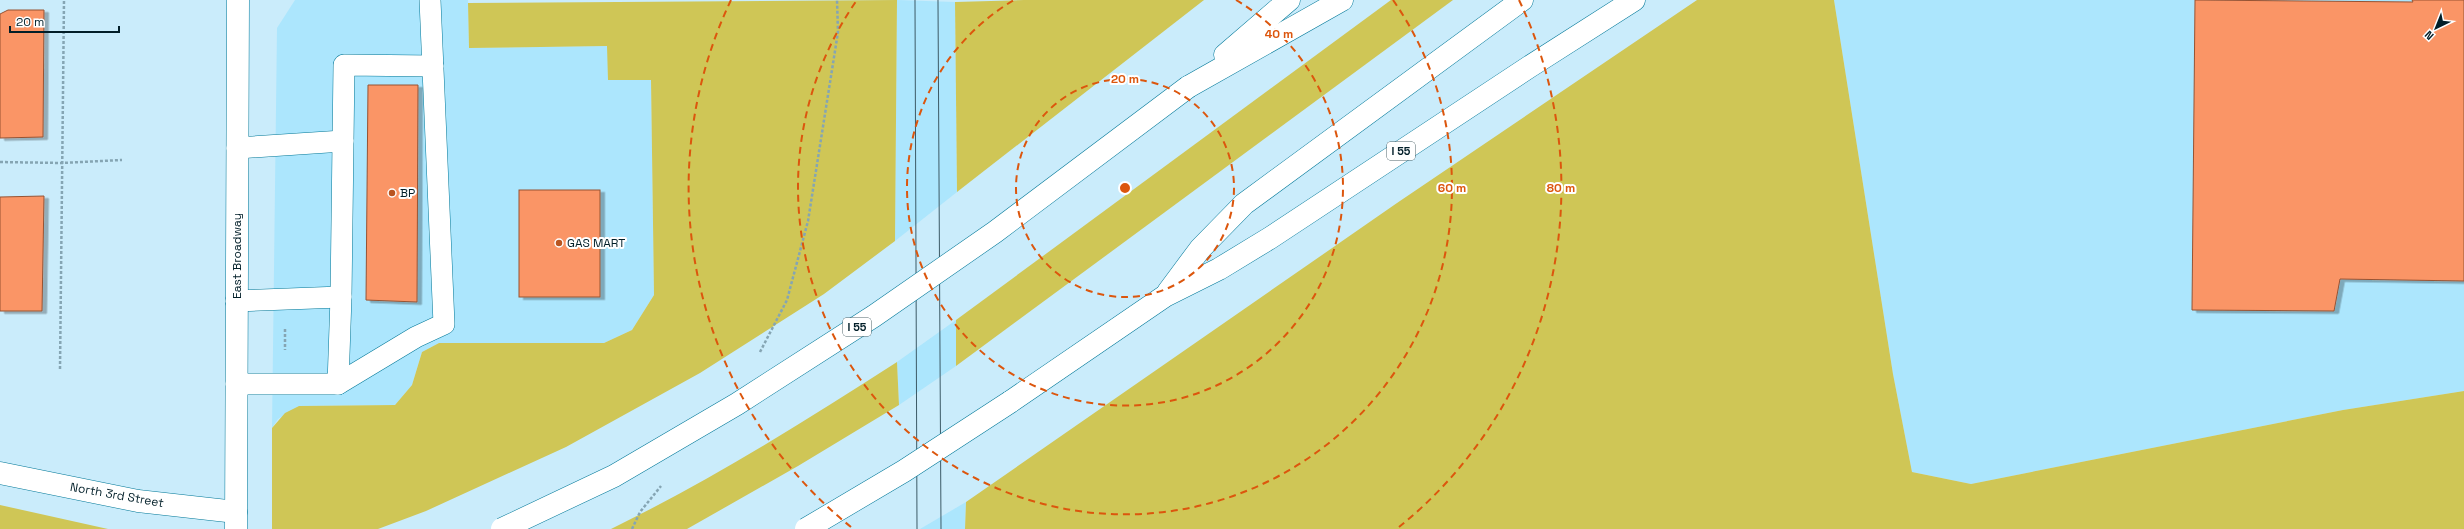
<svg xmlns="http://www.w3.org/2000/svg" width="2464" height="529" viewBox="0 0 2464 529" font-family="'Space Grotesk',sans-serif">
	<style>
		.built { fill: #ace6fd }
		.green { fill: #cfc656 }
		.building { fill: #fa9566; stroke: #975333; filter: url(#shadow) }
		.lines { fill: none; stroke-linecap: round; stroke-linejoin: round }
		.lane-casing { stroke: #007898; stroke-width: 22 }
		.secondary-casing { stroke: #007898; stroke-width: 23 }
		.highway-casing { stroke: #007898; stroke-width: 23 }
		.path { stroke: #85a5b3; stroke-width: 2.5; stroke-dasharray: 3 2; stroke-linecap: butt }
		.lane { stroke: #fff; stroke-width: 21 }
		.secondary { stroke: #fff; stroke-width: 22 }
		.highway { stroke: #fff; stroke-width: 22 }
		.tram { stroke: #3c5a66; stroke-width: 1 }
		.highway-bridge-casing { stroke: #007898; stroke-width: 23; stroke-linecap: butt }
		.highway-bridge { stroke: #fff; stroke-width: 22 }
		.ring { fill: none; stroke: #dc560d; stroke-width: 2; stroke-dasharray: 7 5 }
		.poi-dot { fill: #b95521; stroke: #fff; stroke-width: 1.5 }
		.labels { text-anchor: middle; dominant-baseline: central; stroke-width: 4; stroke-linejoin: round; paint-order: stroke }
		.shield { fill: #fff; stroke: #4d6268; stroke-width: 1 }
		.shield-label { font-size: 11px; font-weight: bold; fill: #011e28 }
		.poi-label { font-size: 12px; fill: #011e28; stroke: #fff; text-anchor: start }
		.street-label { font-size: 12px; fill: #011e28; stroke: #fff }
		.centre { fill: #dc560d; stroke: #fff; stroke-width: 2 }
		.ring-label { font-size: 12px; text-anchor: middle; font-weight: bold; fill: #dc560d; stroke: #fff; stroke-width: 4; stroke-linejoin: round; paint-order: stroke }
	</style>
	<defs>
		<filter id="shadow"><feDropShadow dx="4.5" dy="2.5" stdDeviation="0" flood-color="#0004"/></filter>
	</defs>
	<rect width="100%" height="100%" fill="#caecfb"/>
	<g class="built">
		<polygon points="295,0 468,0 469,48 607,46 651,80 654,295 632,330 604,343 439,343 422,352 412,385 395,405 299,406 278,419 272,428 277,28"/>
		<polygon points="897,0 955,2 957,192 895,241"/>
		<polygon points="1834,0 2464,0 2464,391 2343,410 1971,484 1912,472 1893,374"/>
		<polygon points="956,320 956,366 899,405 897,362"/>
		<polygon points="966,502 965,529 920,529"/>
	</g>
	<g class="green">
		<polygon points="897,0 895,241 824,294 700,373 566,447 426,511 378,529 272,529 272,428 285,413 299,406 395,405 412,385 422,352 439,343 604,343 632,330 654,295 651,80 608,80 607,46 469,48 468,3"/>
		<polygon points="1024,0 1204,0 957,192 955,2"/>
		<polygon points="1391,0 1453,0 956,366 956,320"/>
		<polygon points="1697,0 1834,0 1893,374 1912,472 1971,484 2343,410 2464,391 2464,529 965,529 966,502 1397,203"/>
		<path d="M 897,362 L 899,405 L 798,466 L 687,529 L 611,529 C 711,480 804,422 897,362 Z"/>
		<polygon points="0,505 108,529 0,529"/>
	</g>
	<g class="building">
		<polygon points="2195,0 2413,2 2412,0 2464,0 2464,281 2340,279 2334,311 2192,310"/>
		<polygon points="8,10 44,10 43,137 0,138 0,14"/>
		<polygon points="368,85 418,85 417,302 366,300"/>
		<rect x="519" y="190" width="81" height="107"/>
		<polygon points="44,196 42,311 0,311 0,197"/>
	</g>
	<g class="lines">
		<defs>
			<g id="lane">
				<polyline points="237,148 343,141"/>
				<polyline points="236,301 341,297"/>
				<polyline points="236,384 338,384 416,337 444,324 430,0"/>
				<polyline points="338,384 341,297 344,65 433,66"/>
			</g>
			<g id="secondary">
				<polyline points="0,473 138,501 236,512"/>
				<polyline points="236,529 238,0"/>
			</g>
			<g id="highway">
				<polyline points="1225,55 1289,0"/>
				<polyline points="1188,87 1342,0"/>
				<polyline points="1168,292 1200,249 1244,204 1522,0"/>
				<polyline points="1010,402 1165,296 1219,269 1270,238 1529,67 1634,0"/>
			</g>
		</defs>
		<use href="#lane" class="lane-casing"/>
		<use href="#secondary" class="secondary-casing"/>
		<use href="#highway" class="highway-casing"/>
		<g class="path">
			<polyline points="0,162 61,163 122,160"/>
			<polyline points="285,329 285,350"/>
			<polyline points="760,352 787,300 808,221 838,32 837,0"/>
			<polyline points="60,369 64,0"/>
			<polyline points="632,529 640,512 661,486"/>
		</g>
		<use href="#lane" class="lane"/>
		<use href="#secondary" class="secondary"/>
		<use href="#highway" class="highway"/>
		<g class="tram">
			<polyline points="915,0 917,529"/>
			<polyline points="938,0 941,529"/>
		</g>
		<defs>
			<g id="highway-bridge">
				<polyline points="502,529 614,476 737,404 874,316 995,232 1188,87"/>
				<polyline points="806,529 904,471 1010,402"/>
			</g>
		</defs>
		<use href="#highway-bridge" class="highway-bridge-casing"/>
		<use href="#highway-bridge" class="highway-bridge"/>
	</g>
	<g class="ring">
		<circle cx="1125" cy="188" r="109"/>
		<path d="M1236 0A218 218 0 1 1 1014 0"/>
		<path d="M1393 0A327 327 0 1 1 857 0"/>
		<path d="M851 527A436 436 0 0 1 731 0M1519 0A436 436 0 0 1 1399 527"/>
	</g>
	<g class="poi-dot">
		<circle cx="392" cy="193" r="4"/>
		<circle cx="559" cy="243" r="4"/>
	</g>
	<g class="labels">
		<g class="shield">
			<rect x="1387" y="142" width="28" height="18" rx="3"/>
			<rect x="843" y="318" width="28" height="18" rx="3"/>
		</g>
		<g class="shield-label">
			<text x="1401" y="151">I 55</text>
			<text x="857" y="327">I 55</text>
		</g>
		<g class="poi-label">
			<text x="400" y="193">BP</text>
			<text x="567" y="243">GAS MART</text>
		</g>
		<g class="street-label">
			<text transform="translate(237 256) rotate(-90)">East Broadway</text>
			<text transform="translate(117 495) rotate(10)">North 3rd Street</text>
		</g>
	</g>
	<circle cx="1125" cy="188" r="6" class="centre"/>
	<g class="ring-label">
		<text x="1279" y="38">40 m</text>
		<text x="1125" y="83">20 m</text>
		<text x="1452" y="192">60 m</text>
		<text x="1561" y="192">80 m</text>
	</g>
	<g transform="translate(2436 28) rotate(223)" stroke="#ffffff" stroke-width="3" paint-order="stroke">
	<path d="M0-3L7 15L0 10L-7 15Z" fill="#011e28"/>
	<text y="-6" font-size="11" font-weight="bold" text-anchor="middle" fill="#011e28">N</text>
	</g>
	<path d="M10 26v6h109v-6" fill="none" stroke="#011e28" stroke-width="2"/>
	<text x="16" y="26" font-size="12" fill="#011e28" stroke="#ffffff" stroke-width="3" paint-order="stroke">20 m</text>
</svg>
